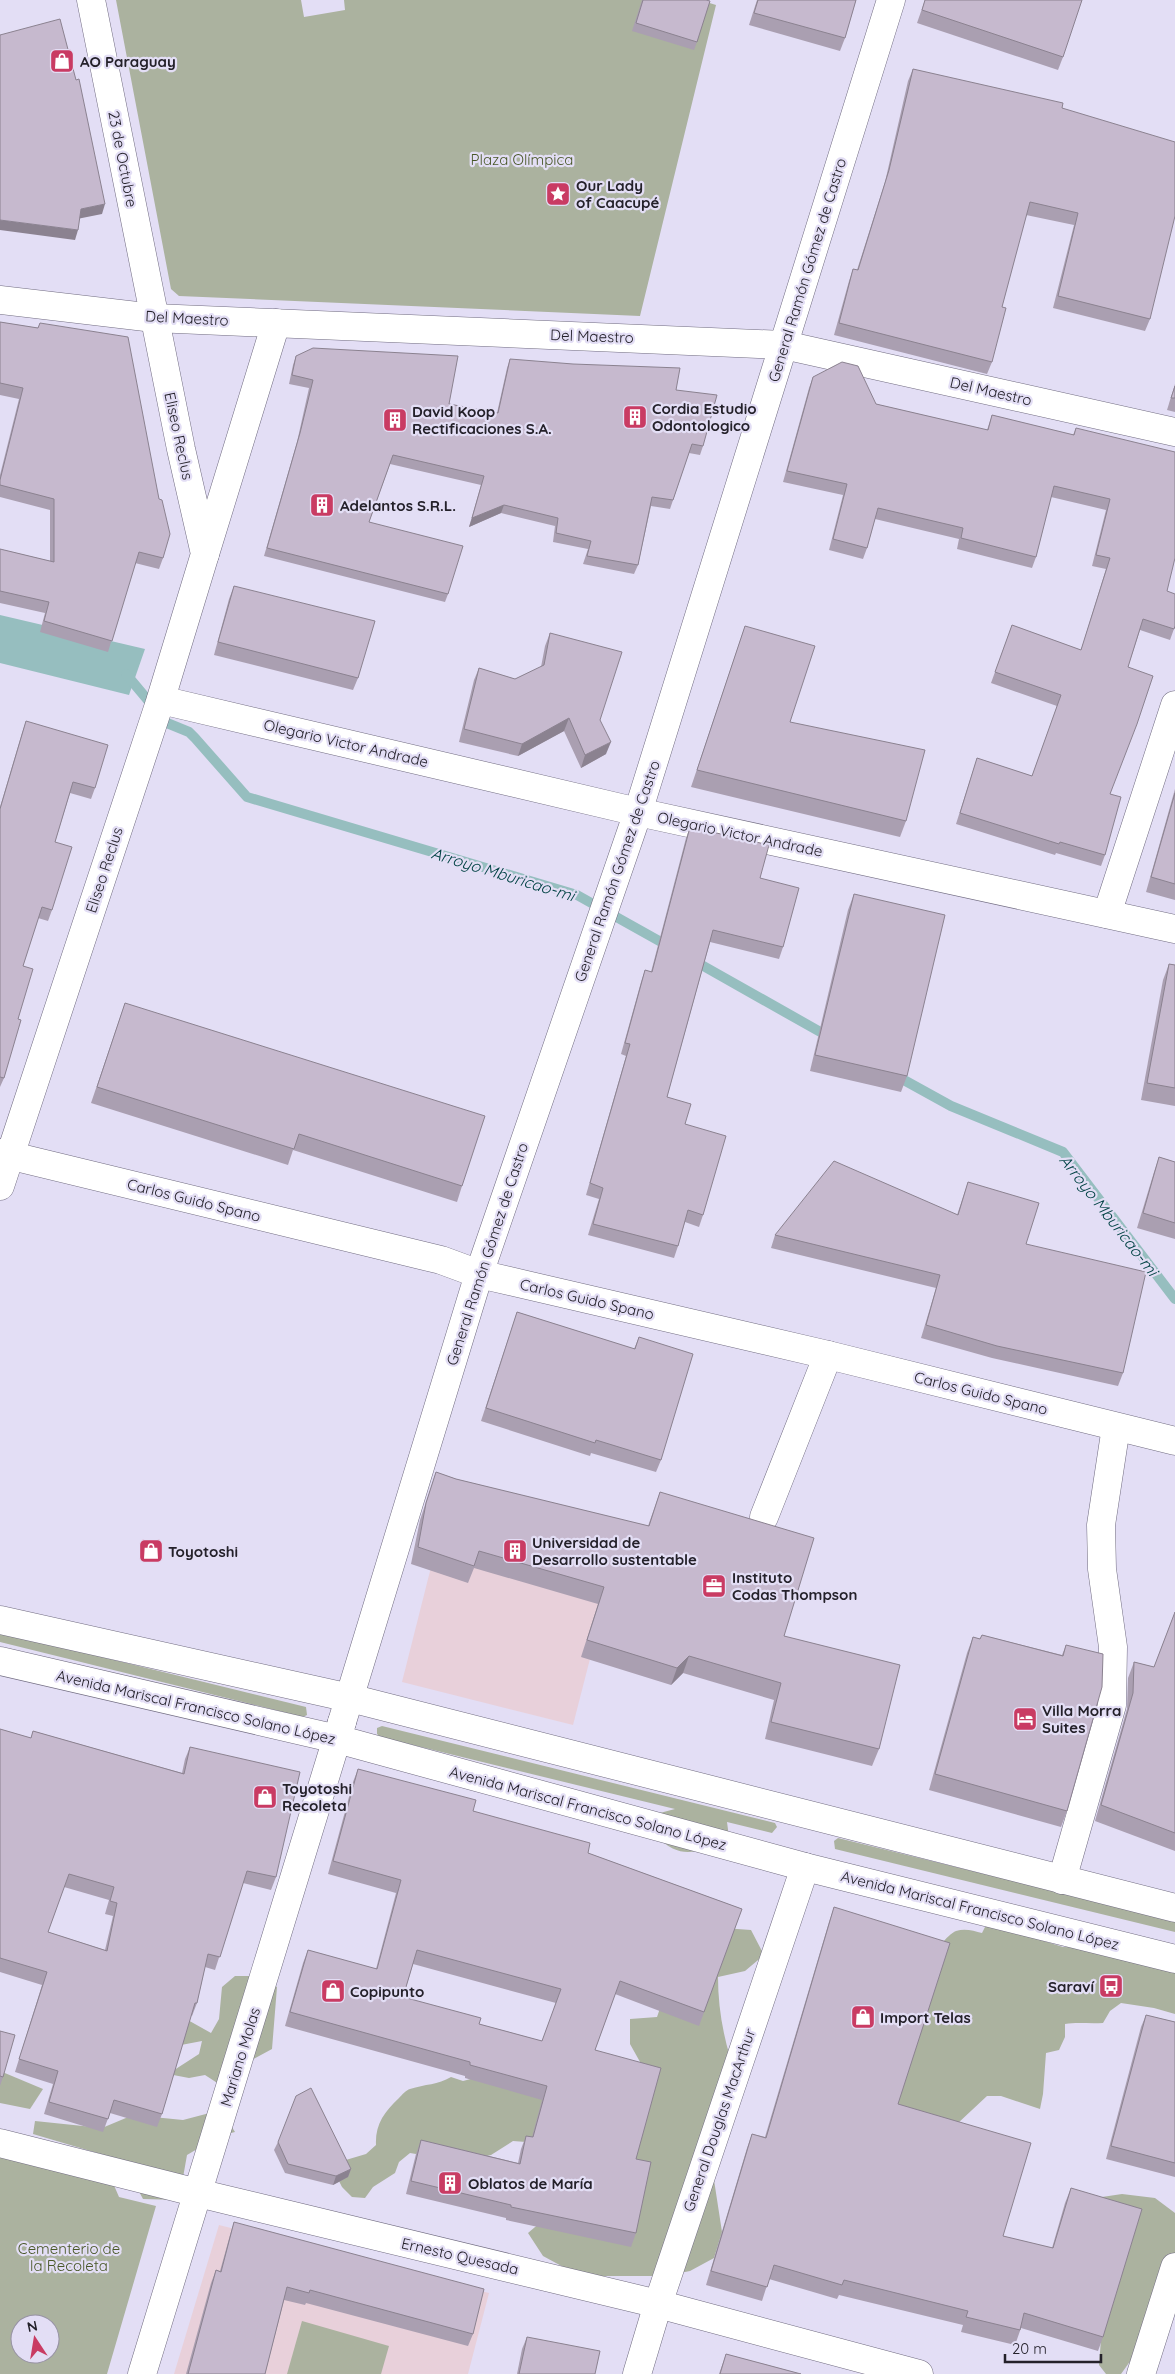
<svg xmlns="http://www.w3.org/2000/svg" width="1175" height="2374" viewBox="0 0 1175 2374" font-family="Quicksand,sans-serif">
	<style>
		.education { fill: #e8d0da }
		.green { fill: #abb29f; fill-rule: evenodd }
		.water { fill: #96bebf }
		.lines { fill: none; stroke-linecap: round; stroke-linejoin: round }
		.stream { stroke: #96bebf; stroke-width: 10 }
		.minor-casing { stroke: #716c81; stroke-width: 29 }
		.major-casing { stroke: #716c81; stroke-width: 29 }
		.highway-casing { stroke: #716c81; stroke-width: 29 }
		.minor { stroke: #fff; stroke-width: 28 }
		.major { stroke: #fff; stroke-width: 28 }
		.highway { stroke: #fff; stroke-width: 28 }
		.wall { fill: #aa9fb1; fill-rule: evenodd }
		.shaded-wall { fill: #8b8290 }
		.building { fill: #c6b9ce; stroke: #8b8290; fill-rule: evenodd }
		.labels { text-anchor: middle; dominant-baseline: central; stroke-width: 4.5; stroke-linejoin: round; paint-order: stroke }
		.poi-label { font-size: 15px; font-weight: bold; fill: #24212a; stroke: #e3def5; text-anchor: start }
		.street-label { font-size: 15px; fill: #24212a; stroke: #e3def5 }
		.park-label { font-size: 15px; fill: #485727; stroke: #e3def5 }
		.water-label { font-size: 16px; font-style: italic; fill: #024345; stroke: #e3def5 }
	</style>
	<rect width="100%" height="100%" fill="#e3def5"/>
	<g class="education">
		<polygon points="449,1496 621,1538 573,1725 402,1682"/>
		<polygon points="219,2225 489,2293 468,2374 174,2374"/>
	</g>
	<g class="green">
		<polygon points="116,0 301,0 304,17 345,10 344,0 700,0 716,5 640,316 179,296 171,289"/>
		<polygon points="0,1632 306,1707 307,1715 303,1717 0,1642"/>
		<path d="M 382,1726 L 775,1823 L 777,1827 L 772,1833 L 727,1822 L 729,1837 C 699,1852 683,1862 656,1836 L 656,1814 L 675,1809 L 380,1737 L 377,1734 L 377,1728 Z"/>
		<polygon points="838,1838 1175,1921 1175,1932 835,1849 834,1841"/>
		<path d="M 987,1923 L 1063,1947 L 1109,1948 L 1175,1966 L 1175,2014 L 1154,2008 L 1121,2003 L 1110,2011 L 1103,2023 C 1089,2024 1078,2022 1065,2024 L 1065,2037 L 1059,2050 L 1046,2053 L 1043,2094 L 1040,2109 L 1001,2096 L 987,2096 L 957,2124 L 904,2122 L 872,2059 C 886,2034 934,1940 956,1931 C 965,1928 974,1931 982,1933 Z"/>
		<path d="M 723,1928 L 751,1930 L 764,1955 L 745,1971 L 718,1977 C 718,2004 722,2030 730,2057 C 733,2066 741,2076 741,2085 C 741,2114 728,2134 710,2154 L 722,2232 L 714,2258 L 690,2271 L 665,2276 L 592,2276 L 567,2269 L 543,2256 L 528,2233 L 548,2216 L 649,2078 L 630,2044 L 630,2019 L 657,2017 L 666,1991 Z"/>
		<polygon points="235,1976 263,1976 277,1987 272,2049 248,2062 225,2088 205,2075 189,2078 168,2074 199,2054 202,2041 181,2045 170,2010 211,2033 219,2019 222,1987"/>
		<polygon points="0,2071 43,2089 30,2109 0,2103"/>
		<path d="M 532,2071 L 579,2127 L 526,2142 L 513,2141 L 491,2155 L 478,2158 L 428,2148 L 416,2154 L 410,2153 L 399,2162 L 395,2173 L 373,2187 L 365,2198 L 352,2197 L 342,2187 L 336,2175 L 339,2162 L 366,2154 L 376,2145 C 375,2125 384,2112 399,2098 C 402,2095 406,2090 410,2089 C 425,2084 438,2085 451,2077 L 463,2081 L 490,2074 Z"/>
		<polygon points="221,2110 235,2132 219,2136 187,2155 179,2200 143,2199 132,2178 104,2155 33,2134 35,2121 102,2128 133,2115 183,2120"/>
		<path d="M 0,2136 L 110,2176 L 119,2197 L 156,2206 L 107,2374 L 0,2374 ZM 20,2324 L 50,2324 L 50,2354 L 20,2354 Z"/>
		<polygon points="1122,2194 1155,2198 1175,2213 1175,2254 1136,2353 1121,2374 1106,2374 1099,2365 1102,2327 1082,2200"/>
		<polygon points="302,2321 389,2346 381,2374 287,2374"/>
	</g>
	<polygon class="water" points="0,615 145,649 129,695 0,663"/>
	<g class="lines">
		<g class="stream">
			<polyline points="126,674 167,723 189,732 195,738 247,797 577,895 670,947"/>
			<polyline points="691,959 831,1038"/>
			<polyline points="893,1074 951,1106 1063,1152 1175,1299"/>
		</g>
		<defs>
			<g id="minor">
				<polyline points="0,300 154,318 784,345 1175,432"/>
				<polyline points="205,554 276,323"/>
				<polyline points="161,700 638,812 1175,929"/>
				<polyline points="1107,914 1175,705"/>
				<polyline points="479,1274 828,1355 1175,1441"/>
				<polyline points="764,1517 828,1355"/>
				<polyline points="1062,1880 1112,1705 1113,1647 1102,1569 1101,1525 1116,1427"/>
				<polyline points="0,2143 198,2193 658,2304 919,2374"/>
				<polyline points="142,2374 342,1722"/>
				<polyline points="637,2374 658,2304 805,1867"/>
				<polyline points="1141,2374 1175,2267"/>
			</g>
			<g id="major">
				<polyline points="0,1153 441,1260 479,1274"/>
				<polyline points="0,1186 159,705 205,554 181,449 91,0"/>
				<polyline points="342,1722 479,1274 638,812 891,0"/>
			</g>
			<g id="highway">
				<polyline points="0,1620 350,1698 1175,1908"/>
				<polyline points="0,1661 337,1739 805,1867 1175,1959"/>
			</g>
		</defs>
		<use href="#minor" class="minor-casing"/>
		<use href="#major" class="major-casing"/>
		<use href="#highway" class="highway-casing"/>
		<use href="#minor" class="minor"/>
		<use href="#major" class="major"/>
		<use href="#highway" class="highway"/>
	</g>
	<g class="wall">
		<polygon points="642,0 706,0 697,42 694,50 632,31"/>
		<polygon points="757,0 856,0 845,38 840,51 749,25"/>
		<polygon points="925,0 1063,57 1058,70 917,23"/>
		<polygon points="913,69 1062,108 1150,319 1145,331 1053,308 1074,225 1026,215 1002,307 992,362 987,374 834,335 849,281 853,269 857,270 885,182 908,81"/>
		<polygon points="0,322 38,328 40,323 163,558 159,569 135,563 108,652 40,632 45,613 0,603 0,549 50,561 50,510 0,497 0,475 19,399 0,395"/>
		<polygon points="296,356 449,404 497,413 507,368 510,359 676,390 703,446 700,455 689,453 670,509 651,506 638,565 634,574 583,564 588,549 553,542 555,526 501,513 469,527 481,485 390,464 369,522 448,594 445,602 264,556 297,442 309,388 289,384 293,365"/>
		<polygon points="813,377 876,404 987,430 992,415 1073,435 1076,428 1167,591 1175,626 1170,640 1140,630 1128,667 1110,794 1105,855 1101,866 1056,853 1055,855 956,824 977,758 1032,776 1057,706 991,683 1012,625 1081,650 1106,569 1092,566 1106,510 1051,497 1036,557 1032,568 957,549 959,539 875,519 867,548 863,559 829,550 843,495 783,482 809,388"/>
		<polygon points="1175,384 1175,412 1167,410"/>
		<polygon points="234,586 358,678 353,690 214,655 229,599"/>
		<polygon points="745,626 790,722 906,821 900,837 691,787"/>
		<polygon points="550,633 600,720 606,754 581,768 564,731 518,756 459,742 474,680 479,668 515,679 541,667 545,646"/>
		<polygon points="26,721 95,788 91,799 70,793 55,842 52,910 48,921 38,918 23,966 18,1019 4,1078 0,1087 0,807 22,733"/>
		<polygon points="1175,789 1175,900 1146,892"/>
		<polygon points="690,827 760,878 783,947 779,959 710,942 667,1097 685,1124 703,1215 699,1227 685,1222 678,1246 674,1258 588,1235 599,1199 586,1195 626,1056 621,1054 641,982 645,970 651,972 686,838"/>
		<polygon points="854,894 907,1076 901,1092 810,1071 848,910"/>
		<polygon points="1169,964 1175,965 1175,1106 1141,1100 1163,980"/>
		<polygon points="125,1003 462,1186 457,1202 293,1150 288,1165 91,1103"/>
		<polygon points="1159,1157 1175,1162 1175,1239 1137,1228 1154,1172"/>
		<polygon points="968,1182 1026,1244 1123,1373 1118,1386 992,1358 921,1338 936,1288 771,1248 775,1235 957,1215"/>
		<polygon points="517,1312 634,1349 639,1337 661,1460 656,1472 591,1453 590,1456 481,1421"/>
		<polygon points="436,1472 456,1479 648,1526 660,1492 784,1636 879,1749 872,1766 765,1739 774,1700 683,1673 671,1685 581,1657 598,1604 474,1568 468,1583 411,1564 420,1520"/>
		<polygon points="1175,1612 1175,1851 1095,1821 1127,1709 1128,1678 1134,1662 1154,1667"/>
		<polygon points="982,1635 1062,1655 1066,1645 1067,1811 1061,1827 929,1790 967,1653 973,1637 980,1639"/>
		<path d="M 0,1729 L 31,1738 L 33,1731 L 182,1773 L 185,1759 L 190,1747 L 276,1877 L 271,1890 L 243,1883 L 215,1970 L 205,1967 L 197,2003 L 192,2016 L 191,2015 L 162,2114 L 157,2127 L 110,2113 L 103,2132 L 44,2114 L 53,2084 L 15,2072 L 42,1985 L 0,1972 ZM 64,1887 L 109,1900 L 105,1914 L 113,1916 L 105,1950 L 48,1932 Z"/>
		<path d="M 358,1769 L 588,1853 L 742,1909 L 699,2026 L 615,1994 L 595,2050 L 636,2159 L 636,2233 L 631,2247 L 506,2220 L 506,2218 L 406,2194 L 416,2154 L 421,2140 L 518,2163 L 521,2149 L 526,2136 L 532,2137 L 542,2100 L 465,2078 L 465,2076 L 285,2026 L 303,1963 L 308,1950 L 376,1969 L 396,1893 L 328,1874 L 353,1782 ZM 413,1964 L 556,2003 L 542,2041 L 479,2024 L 403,1997 Z"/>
		<polygon points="834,1907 898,2104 1003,2236 1052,2248 1065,2203 1071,2188 1103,2337 1098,2351 1021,2328 1015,2345 961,2332 963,2325 839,2295 837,2299 769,2279 762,2301 706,2285 747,2148 752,2134 765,2137 829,1922"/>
		<polygon points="1146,2015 1175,2022 1175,2177 1106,2159 1141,2027"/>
		<polygon points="0,2031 3,2077 0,2086"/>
		<polygon points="278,2142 351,2169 348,2177 333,2185 285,2173 274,2150"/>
		<polygon points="234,2222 473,2334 468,2346 306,2303 305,2305 284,2300 265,2374 186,2374 211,2283 216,2270 220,2271 230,2235"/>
		<polygon points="527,2337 595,2374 517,2374 522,2349"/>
		<polygon points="726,2354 801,2374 719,2374"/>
	</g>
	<g class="shaded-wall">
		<polygon points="105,204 102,214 77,219 81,209"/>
		<polygon points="0,220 78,230 75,240 0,230"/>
		<polygon points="504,505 501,513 469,527 472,518"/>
		<polygon points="569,718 564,731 518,756 522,744"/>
		<polygon points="611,742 606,754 581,768 585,755"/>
		<polygon points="689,1656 683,1673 671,1685 677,1668"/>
		<polygon points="351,2169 348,2177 333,2185 336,2176"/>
	</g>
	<g class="building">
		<polygon points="643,0 706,0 710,1 697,42 636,23"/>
		<polygon points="758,0 856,0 845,38 754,13"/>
		<polygon points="925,0 1082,0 1063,57 922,10"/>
		<polygon points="60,19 76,80 79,79 105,204 81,209 78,230 0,220 0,35"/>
		<polygon points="913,69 1063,103 1062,108 1175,142 1175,216 1150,319 1058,296 1078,213 1030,202 1002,307 1006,308 992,362 839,323 853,269 858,270 889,170"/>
		<polygon points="0,322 38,328 40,323 128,337 159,499 162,500 170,534 163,558 139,552 112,641 44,621 49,602 0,591 0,549 54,562 54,499 0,485 0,480 23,388 0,383"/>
		<polygon points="313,348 458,356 449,404 498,413 510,359 573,364 680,368 676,390 717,395 703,446 692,444 673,500 652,497 638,565 587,556 591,541 556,533 558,518 504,505 472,518 484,476 393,455 369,522 463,546 448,594 267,548 300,433 313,380 292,375 296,356"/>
		<polygon points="842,362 858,366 876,404 988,430 992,415 1074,435 1076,428 1175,452 1175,558 1167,591 1175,594 1175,626 1174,629 1143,619 1128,667 1153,676 1137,724 1110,794 1121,797 1105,855 1060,842 1059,844 960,813 977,758 1032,776 1061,695 995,672 1012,625 1081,650 1110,558 1096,555 1110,499 1054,486 1036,557 961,538 963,528 878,508 867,548 833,539 847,484 787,471 813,377"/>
		<polygon points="1175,386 1175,398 1171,398"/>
		<polygon points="234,586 375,621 358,678 218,642"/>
		<polygon points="745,626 815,646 790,722 925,750 906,821 697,770"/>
		<polygon points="550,633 622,652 600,720 611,742 585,755 569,718 522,744 464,729 479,668 515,679 544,665"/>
		<polygon points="26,721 108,745 95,788 73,782 55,842 72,847 52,910 42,907 23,966 33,969 18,1019 21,1020 4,1078 0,1077 0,809"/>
		<polygon points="1175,793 1175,884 1151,877"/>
		<polygon points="690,827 769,845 760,878 799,888 783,947 713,930 667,1097 691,1104 685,1124 726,1136 703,1215 688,1210 678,1246 593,1224 603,1188 590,1183 630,1044 625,1043 645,970 652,972"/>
		<polygon points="854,894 945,915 907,1076 815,1055"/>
		<polygon points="1169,964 1175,965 1175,1088 1147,1083"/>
		<polygon points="125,1003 485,1116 462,1186 299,1134 294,1149 97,1087"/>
		<polygon points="1159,1157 1175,1162 1175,1223 1143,1213"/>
		<polygon points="834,1161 958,1215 968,1182 1039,1203 1026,1244 1146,1272 1123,1373 997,1346 926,1325 940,1275 775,1235"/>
		<polygon points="517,1312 635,1349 639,1337 693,1354 661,1460 596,1440 595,1443 486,1408"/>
		<polygon points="436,1472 456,1479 649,1526 660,1492 814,1538 784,1636 900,1665 879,1749 771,1722 781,1683 689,1656 677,1668 587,1640 604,1587 479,1551 474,1566 418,1547 426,1503"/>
		<polygon points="1175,1612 1175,1833 1101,1805 1133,1693 1134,1662 1154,1667"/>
		<polygon points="982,1635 1063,1656 1066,1645 1103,1654 1102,1687 1067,1811 935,1774 973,1637 980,1639"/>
		<path d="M 0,1729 L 31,1738 L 33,1731 L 184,1774 L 190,1747 L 300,1772 L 276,1877 L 247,1871 L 220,1957 L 208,1954 L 197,2003 L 195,2003 L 162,2114 L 114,2100 L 108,2119 L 49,2102 L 58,2071 L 19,2059 L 47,1972 L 0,1958 ZM 69,1874 L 114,1887 L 110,1901 L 117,1903 L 107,1951 L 48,1932 Z"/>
		<path d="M 358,1769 L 476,1800 L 473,1811 L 590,1843 L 588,1853 L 742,1909 L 704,2012 L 620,1981 L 595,2050 L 661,2068 L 636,2159 L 651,2162 L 636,2233 L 511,2207 L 511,2205 L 411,2181 L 421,2140 L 520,2164 L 526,2136 L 533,2137 L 547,2086 L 470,2065 L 470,2062 L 290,2012 L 308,1950 L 377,1969 L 401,1880 L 333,1861 ZM 417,1950 L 561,1989 L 542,2041 L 479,2024 L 481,2018 L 403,1997 Z"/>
		<polygon points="834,1907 950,1943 898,2104 1031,2143 1003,2236 1053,2248 1071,2188 1142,2209 1103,2337 1024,2313 1020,2330 966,2317 968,2311 844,2280 842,2285 774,2265 767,2287 711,2271 752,2134 766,2138"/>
		<polygon points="1146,2015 1175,2022 1175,2163 1111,2146"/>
		<polygon points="0,2031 15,2035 3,2077 0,2076"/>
		<polygon points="311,2088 351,2169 336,2176 288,2164 278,2142 296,2096"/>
		<polygon points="234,2222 484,2289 473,2334 310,2290 309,2293 287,2287 265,2374 188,2374 216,2270 221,2272"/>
		<polygon points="527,2337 600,2351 595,2374 519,2374"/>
		<polygon points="726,2354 801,2374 720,2374"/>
	</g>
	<defs>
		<symbol id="shop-square" viewBox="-11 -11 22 22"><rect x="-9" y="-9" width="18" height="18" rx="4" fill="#c93b63" stroke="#e3def5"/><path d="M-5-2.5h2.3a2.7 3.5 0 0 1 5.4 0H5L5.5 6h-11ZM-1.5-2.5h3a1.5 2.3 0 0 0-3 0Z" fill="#fff"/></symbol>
		<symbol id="sight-square" viewBox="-11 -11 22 22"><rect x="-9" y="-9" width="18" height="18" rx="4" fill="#c93b63" stroke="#e3def5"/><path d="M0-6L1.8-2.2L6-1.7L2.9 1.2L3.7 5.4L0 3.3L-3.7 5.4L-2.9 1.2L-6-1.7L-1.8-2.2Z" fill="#fff"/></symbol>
		<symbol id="building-square" viewBox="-11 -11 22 22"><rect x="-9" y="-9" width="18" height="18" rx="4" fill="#c93b63" stroke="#e3def5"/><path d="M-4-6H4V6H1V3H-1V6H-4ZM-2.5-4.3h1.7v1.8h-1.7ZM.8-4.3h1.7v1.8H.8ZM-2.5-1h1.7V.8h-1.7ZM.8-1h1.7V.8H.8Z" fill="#fff"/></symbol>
		<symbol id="office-square" viewBox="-11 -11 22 22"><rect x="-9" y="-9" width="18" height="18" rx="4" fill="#c93b63" stroke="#e3def5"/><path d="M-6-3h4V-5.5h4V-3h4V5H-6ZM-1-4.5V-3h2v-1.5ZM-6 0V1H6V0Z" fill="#fff"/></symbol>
		<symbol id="hotel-square" viewBox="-11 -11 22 22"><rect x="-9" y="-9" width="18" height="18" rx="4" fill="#c93b63" stroke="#e3def5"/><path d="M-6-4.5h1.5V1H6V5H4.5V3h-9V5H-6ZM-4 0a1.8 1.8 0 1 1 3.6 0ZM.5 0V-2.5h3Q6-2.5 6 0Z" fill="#fff"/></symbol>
		<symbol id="bus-square" viewBox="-11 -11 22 22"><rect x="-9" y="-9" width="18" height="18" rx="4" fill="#c93b63" stroke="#e3def5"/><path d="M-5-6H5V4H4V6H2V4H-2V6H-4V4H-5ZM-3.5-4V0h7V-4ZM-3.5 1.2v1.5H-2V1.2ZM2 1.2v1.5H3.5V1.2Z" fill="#fff"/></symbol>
	</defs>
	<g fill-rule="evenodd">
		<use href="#shop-square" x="48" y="47" width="28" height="28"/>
		<use href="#sight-square" x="544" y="180" width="28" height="28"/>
		<use href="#building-square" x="621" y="403" width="28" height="28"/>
		<use href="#building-square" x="381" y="406" width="28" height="28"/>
		<use href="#building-square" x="308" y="491" width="28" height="28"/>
		<use href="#shop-square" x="137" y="1537" width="28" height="28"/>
		<use href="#building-square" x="501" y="1537" width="28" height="28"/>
		<use href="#office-square" x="700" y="1572" width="28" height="28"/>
		<use href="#hotel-square" x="1011" y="1705" width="28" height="28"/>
		<use href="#shop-square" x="251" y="1783" width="28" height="28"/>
		<use href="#bus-square" x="1097" y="1972" width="28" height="28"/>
		<use href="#shop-square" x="319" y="1977" width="28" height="28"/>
		<use href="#shop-square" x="849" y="2003" width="28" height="28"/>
		<use href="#building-square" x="436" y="2169" width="28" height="28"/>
	</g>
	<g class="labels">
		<g class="poi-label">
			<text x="80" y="61">AO Paraguay</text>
			<text x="576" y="185">Our Lady<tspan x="576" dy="17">of Caacupé</tspan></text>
			<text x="652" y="408">Cordia Estudio<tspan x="652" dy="17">Odontologico</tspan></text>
			<text x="412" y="411">David Koop<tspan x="412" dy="17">Rectificaciones S.A.</tspan></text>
			<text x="340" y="505">Adelantos S.R.L.</text>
			<text x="532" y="1542">Universidad de<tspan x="532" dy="17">Desarrollo sustentable</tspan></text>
			<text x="168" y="1551">Toyotoshi</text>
			<text x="732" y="1577">Instituto<tspan x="732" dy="17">Codas Thompson</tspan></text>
			<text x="1042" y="1710">Villa Morra<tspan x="1042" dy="17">Suites</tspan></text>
			<text x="282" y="1788">Toyotoshi<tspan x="282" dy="17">Recoleta</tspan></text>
			<text x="1094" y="1986" text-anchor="end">Saraví</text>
			<text x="350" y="1991">Copipunto</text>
			<text x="880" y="2017">Import Telas</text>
			<text x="468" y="2183">Oblatos de María</text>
		</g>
		<g class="street-label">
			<text transform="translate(123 159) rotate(79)">23 de Octubre</text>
			<text transform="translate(807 270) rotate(-73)">General Ramón Gómez de Castro</text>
			<text transform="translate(187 318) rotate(3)">Del Maestro</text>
			<text transform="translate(592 336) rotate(2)">Del Maestro</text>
			<text transform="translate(991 391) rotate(13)">Del Maestro</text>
			<text transform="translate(179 436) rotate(78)">Eliseo Reclus</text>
			<text transform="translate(346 743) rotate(13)">Olegario Victor Andrade</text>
			<text transform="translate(740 834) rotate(12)">Olegario Victor Andrade</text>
			<text transform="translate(104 870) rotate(-72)">Eliseo Reclus</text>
			<text transform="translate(617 871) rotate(-71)">General Ramón Gómez de Castro</text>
			<text transform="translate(194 1200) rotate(14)">Carlos Guido Spano</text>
			<text transform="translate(487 1254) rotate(-72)">General Ramón Gómez de Castro</text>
			<text transform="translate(587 1299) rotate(13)">Carlos Guido Spano</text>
			<text transform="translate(981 1393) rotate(14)">Carlos Guido Spano</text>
			<text transform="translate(196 1707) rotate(13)">Avenida Mariscal Francisco Solano López</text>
			<text transform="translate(588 1808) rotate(15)">Avenida Mariscal Francisco Solano López</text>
			<text transform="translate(980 1910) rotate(14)">Avenida Mariscal Francisco Solano López</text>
			<text transform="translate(240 2057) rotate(-73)">Mariano Molas</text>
			<text transform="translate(719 2120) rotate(-71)">General Douglas MacArthur</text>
			<text transform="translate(460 2256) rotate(13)">Ernesto Quesada</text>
		</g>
		<g class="park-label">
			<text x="522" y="159">Plaza Olímpica</text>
			<text x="69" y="2248">Cementerio de<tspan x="69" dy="17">la Recoleta</tspan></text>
		</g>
		<g class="water-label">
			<text transform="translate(503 874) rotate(17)">Arroyo Mburicao-mi</text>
			<text transform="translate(1109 1215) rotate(52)">Arroyo Mburicao-mi</text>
		</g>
	</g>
	<g transform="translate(35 2339) rotate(348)"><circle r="24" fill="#e3def5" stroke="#9792a4"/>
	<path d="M0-4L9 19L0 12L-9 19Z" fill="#c93b63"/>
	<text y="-8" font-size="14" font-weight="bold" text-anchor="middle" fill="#24212a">N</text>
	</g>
	<path d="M1005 2354v8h96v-8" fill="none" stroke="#24212a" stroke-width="2.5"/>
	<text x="1012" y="2354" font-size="15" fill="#24212a" stroke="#e3def5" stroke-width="4" paint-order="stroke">20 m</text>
</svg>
